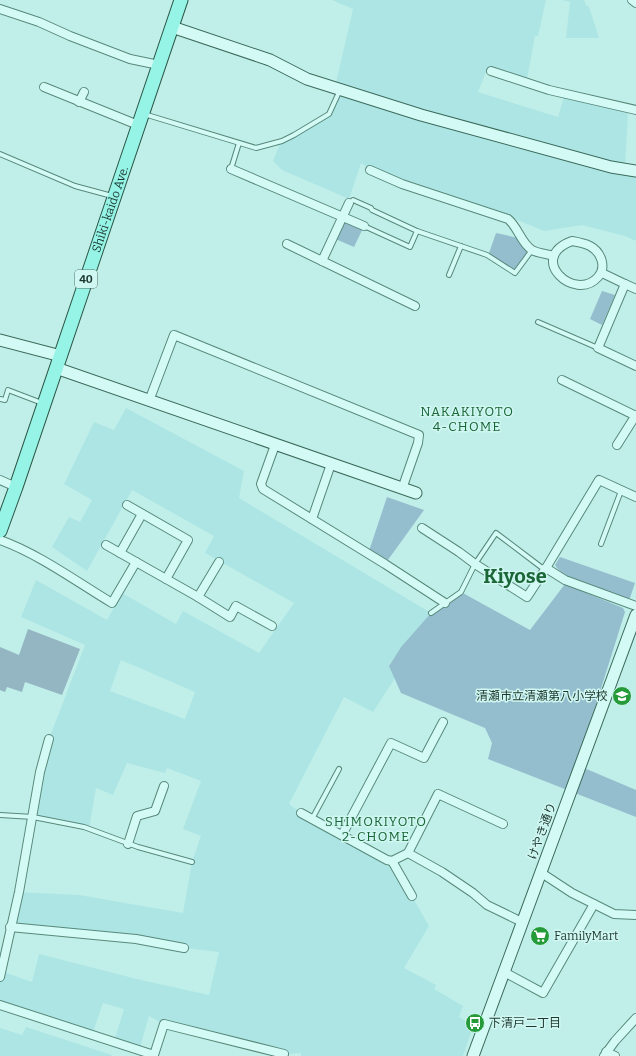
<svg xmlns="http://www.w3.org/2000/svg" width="636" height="1056" viewBox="0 0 636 1056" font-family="Bitter,'Noto Sans JP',serif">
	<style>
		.farmland { fill: #ade5e5; fill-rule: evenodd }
		.green { fill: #94bdce }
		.cemetery { fill: #94b5c2 }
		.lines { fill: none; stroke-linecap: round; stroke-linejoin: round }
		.lane-casing { stroke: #57897a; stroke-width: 6 }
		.street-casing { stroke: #57897a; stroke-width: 10 }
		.secondary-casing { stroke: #3b6b5b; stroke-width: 13 }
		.primary-casing { stroke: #2c5747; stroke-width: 15 }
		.lane { stroke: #d4faf5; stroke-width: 4 }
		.street { stroke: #d4faf5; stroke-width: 8 }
		.secondary { stroke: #d4faf5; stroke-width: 11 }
		.primary { stroke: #96f4e7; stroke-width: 13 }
		.labels { text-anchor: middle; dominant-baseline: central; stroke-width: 3; stroke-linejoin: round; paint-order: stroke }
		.shield { fill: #d0f7f2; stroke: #527169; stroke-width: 1 }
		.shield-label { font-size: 11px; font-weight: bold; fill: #1c382e }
		.street-label { font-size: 12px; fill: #1c382e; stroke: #d0f7f2 }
		.poi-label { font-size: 12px; fill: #1c382e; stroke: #d0f7f2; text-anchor: start }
		.neighbourhood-label { font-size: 13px; letter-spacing: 1px; fill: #1a6637; stroke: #d0f7f2 }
		.town-label { font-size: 20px; font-weight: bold; fill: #1a6637; stroke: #d0f7f2 }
	</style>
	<rect width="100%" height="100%" fill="#c0efe9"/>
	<g class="farmland">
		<polygon points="332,0 546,0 538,36 535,36 527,79 488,67 478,92 558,117 564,97 569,95 628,113 625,167 424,111 336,83 353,9"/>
		<polygon points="562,0 584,0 586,5 589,7 599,38 566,38 570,2"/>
		<polygon points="338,95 559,158 618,174 636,176 636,241 625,236 582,225 544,231 488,208 399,179 367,167 361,163 349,199 282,170 273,161 279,146 288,138 329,114"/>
		<path d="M 126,408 L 244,471 L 239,498 L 431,613 L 401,647 L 389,665 L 395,678 L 373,712 L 344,697 L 289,804 L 301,813 L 387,860 L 402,879 L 429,926 L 404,968 L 436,985 L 434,989 L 463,1006 L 459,1017 L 473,1026 L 463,1056 L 301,1056 L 301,1053 L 284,1054 L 164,1024 L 149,1016 L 139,1051 L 114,1042 L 124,1009 L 103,1003 L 92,1035 L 0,1005 L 0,977 L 1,971 L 32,982 L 39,954 L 141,980 L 209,995 L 219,952 L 10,927 L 19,892 L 79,895 L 183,913 L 192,862 L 201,836 L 183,829 L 201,781 L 167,768 L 165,773 L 127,763 L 113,795 L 96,788 L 89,829 L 33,817 L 49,739 L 85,645 L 21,617 L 36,580 L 107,620 L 122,593 L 176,624 L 183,611 L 259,653 L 294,603 L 205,553 L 214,536 L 132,490 L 87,571 L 52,547 L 69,517 L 80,522 L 92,500 L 64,484 L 94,422 L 114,430 ZM 121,660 L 195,692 L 185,719 L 110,691 Z"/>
		<polygon points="26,1027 112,1055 111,1056 0,1056 0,1028 22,1035"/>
	</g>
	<g class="green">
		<polygon points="343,217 364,226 354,247 333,238"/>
		<polygon points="496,233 523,239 532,250 515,273 488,256"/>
		<polygon points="602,291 615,295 602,325 590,319"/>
		<polygon points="387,497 424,510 385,564 368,554"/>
		<path d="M 560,557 L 635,583 L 630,598 L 625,600 C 610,594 561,578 555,565 Z"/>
		<polygon points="565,584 623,608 625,612 577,765 636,790 636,817 488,759 492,743 485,728 401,693 389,666 401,647 431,613 461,592 530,630"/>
	</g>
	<polygon class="cemetery" points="28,629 80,649 62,695 25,682 22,692 7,687 5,692 0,690 0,647 19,655"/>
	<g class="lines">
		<defs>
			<g id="lane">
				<polyline points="144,114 256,148 282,141 294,135 329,114 340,90"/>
				<polyline points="0,154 75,186 112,196"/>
				<polyline points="231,169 239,143"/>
				<polyline points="353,200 371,208 372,210 417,231 487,255 515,273 532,250"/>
				<polyline points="364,226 410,247 417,231"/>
				<polyline points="449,275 461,246"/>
				<polyline points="538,322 598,348"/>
				<polyline points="0,399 5,400 8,390 42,403"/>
				<polyline points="601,544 621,491"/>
				<polyline points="431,613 461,592 475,564 496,533 541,567 546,568"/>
				<polyline points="0,815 33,817 84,827 138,847 192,862"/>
				<polyline points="312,819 339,769"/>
			</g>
			<g id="street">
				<polyline points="632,0 636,3"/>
				<polyline points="0,9 39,22 70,36 130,59 159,65"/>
				<polyline points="491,71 549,90 636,110"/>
				<polyline points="44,87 138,125"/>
				<polyline points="79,102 84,92"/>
				<polyline points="231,169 364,226"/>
				<path d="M 370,170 L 402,184 L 508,219 C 518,227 521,243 532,250 C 537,253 547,254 554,256"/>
				<path d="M 572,241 C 578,242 584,243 590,246 C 601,252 607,267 598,277 C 575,303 526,258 572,241 Z"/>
				<polyline points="287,244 415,306"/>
				<polyline points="322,261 349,203"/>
				<polyline points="602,273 625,284"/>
				<polyline points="636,289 625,284 598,348 636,366"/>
				<polyline points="562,380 636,416"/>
				<polyline points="149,401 174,335 419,435 418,443 402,489"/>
				<polyline points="275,445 261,484 263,489 385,564 445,603"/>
				<polyline points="617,445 636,415"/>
				<polyline points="0,480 16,487"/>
				<polyline points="127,505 188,540 166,579"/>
				<polyline points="312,519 331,464"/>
				<polyline points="422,528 459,552 475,564 527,597 546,568 599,480 636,497"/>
				<path d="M 0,540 C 39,554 77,582 112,603 L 136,562"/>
				<polyline points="106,545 198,597 230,617 236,606 272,626"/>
				<polyline points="120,553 142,514"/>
				<polyline points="546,568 565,580 636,606"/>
				<polyline points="198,597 219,562"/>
				<polyline points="301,813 387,860 392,861"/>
				<polyline points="503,824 438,794 408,853 442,872 473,893 487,905 522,922"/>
				<polyline points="342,835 391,743 424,758 443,722"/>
				<polyline points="128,844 137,816 155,811 164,786"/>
				<polyline points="408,853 392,861 412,896"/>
				<polyline points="540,872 572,893 614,914 636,915"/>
				<polyline points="10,927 136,939 184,948"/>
				<polyline points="504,972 543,993 594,904"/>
				<polyline points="0,977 19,892 40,772 49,739"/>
				<polyline points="0,1005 154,1055 164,1024 284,1054 283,1056"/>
				<polyline points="606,1052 615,1056"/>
				<polyline points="604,1056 615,1041 636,1018"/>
			</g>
			<g id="secondary">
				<polyline points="172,27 270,60 307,79 421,115 611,167 636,171"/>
				<polyline points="0,340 61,356"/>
				<polyline points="56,368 416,493"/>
				<polyline points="473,1056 636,615"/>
			</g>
			<g id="primary">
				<path id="s1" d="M 0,531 L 16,487 L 181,0"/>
			</g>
		</defs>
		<use href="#lane" class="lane-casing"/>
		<use href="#street" class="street-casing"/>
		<use href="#secondary" class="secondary-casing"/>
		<use href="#primary" class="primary-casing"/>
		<use href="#lane" class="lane"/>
		<use href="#street" class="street"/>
		<use href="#secondary" class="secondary"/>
		<use href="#primary" class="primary"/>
	</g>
	<defs>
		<symbol id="school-disc" viewBox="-11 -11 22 22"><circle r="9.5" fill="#259a38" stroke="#d0f7f2"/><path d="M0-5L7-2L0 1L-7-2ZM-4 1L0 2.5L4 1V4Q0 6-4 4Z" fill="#fff"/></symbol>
		<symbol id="supermarket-disc" viewBox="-11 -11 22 22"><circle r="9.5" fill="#259a38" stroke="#d0f7f2"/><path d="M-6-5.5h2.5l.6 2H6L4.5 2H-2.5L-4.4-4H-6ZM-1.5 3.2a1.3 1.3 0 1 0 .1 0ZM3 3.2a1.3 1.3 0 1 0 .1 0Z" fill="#fff"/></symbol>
		<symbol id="bus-disc" viewBox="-11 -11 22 22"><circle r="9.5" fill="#259a38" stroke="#d0f7f2"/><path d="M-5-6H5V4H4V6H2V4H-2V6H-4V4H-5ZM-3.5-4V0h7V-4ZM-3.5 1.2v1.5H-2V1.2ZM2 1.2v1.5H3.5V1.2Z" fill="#fff"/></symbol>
	</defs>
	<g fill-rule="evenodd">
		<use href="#school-disc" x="611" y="685" width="22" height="22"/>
		<use href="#supermarket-disc" x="529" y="925" width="22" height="22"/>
		<use href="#bus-disc" x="464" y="1012" width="22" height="22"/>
	</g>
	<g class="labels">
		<rect class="shield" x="75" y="270" width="22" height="18" rx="3"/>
		<g class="shield-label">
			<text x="86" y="279">40</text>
		</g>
		<g class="street-label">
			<text stroke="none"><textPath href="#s1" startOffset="340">Shiki-kaido Ave.</textPath></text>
			<text transform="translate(542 831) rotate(-70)">けやき通り</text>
		</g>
		<g class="poi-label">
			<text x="608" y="696" text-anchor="end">清瀬市立清瀬第八小学校</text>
			<text x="554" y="936">FamilyMart</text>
			<text x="489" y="1023">下清戸二丁目</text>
		</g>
		<g class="neighbourhood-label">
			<text x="467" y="411">NAKAKIYOTO<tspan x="467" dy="15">4-CHOME</tspan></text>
			<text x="376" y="821">SHIMOKIYOTO<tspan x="376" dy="15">2-CHOME</tspan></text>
		</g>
		<g class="town-label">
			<text x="515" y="576">Kiyose</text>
		</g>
	</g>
</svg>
